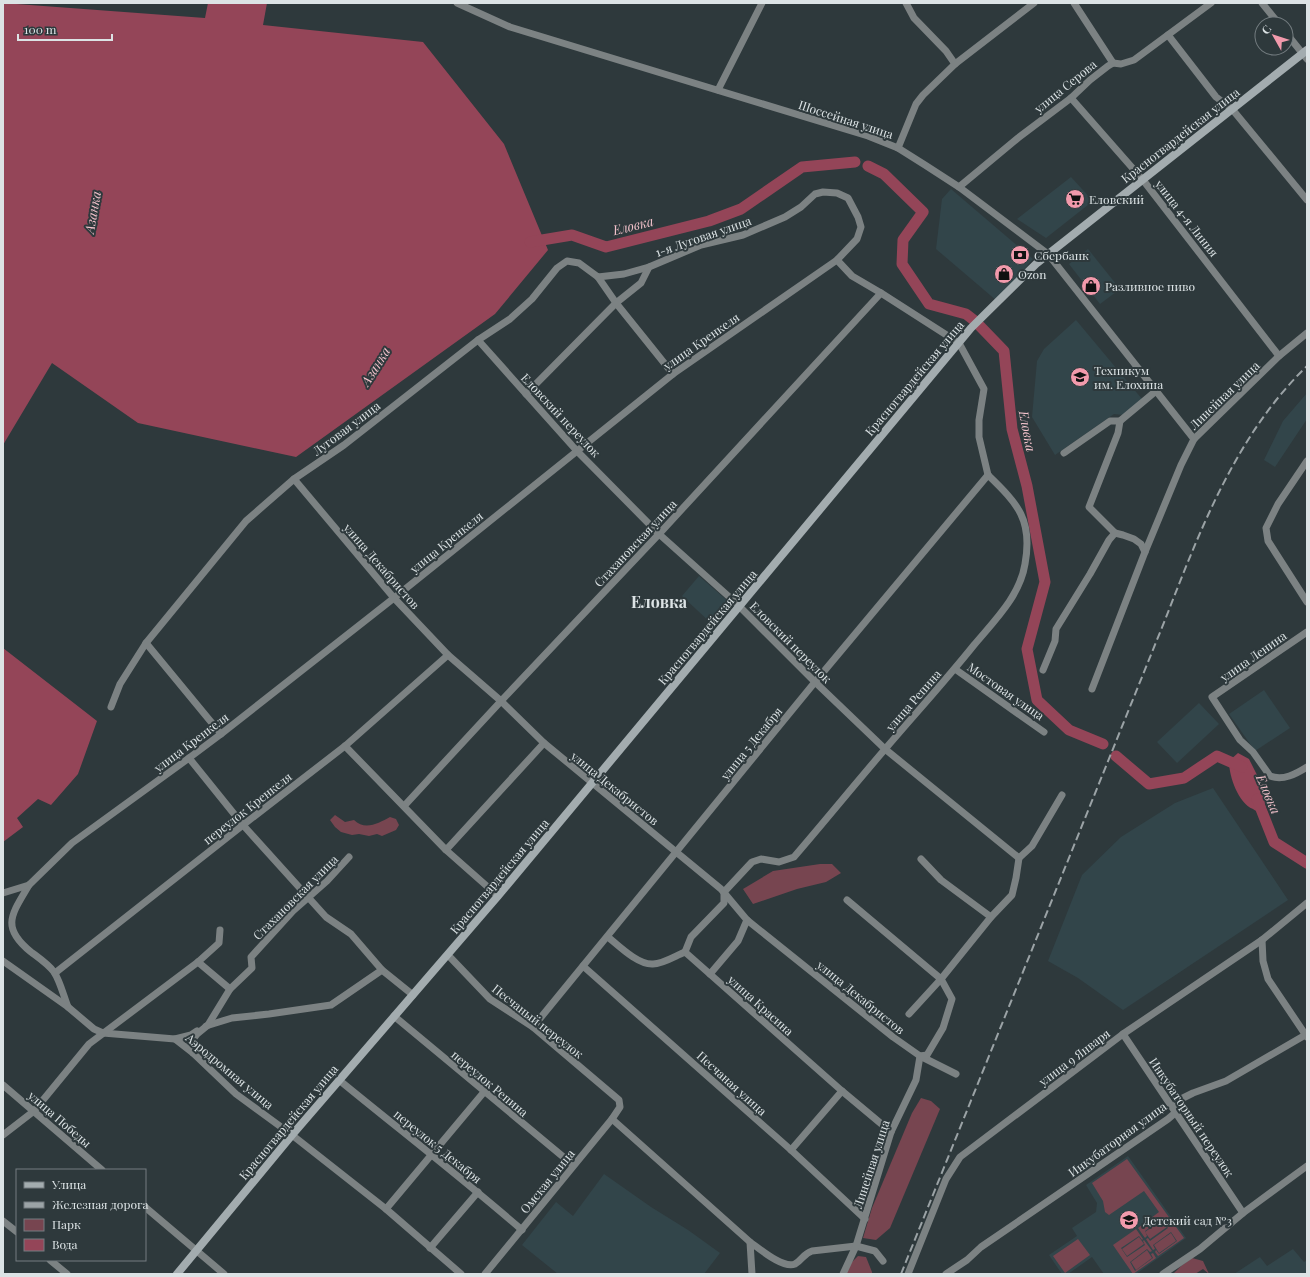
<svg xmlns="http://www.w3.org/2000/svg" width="1310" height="1277" viewBox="0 0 1310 1277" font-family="'Playfair Display',serif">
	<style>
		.built { fill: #32454a }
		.green { fill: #774550 }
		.water { fill: #944558 }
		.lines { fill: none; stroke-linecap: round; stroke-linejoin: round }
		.river { stroke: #944558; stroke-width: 11 }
		.street { stroke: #7c8283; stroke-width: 7 }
		.secondary { stroke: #a3acaf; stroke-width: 8 }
		.rail { stroke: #9ba3a6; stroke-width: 2; stroke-dasharray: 8 4; stroke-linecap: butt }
		.labels { text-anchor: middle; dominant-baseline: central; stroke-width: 4; stroke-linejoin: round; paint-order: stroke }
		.street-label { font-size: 12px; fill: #dce3e5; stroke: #2e393c }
		.poi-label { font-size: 12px; fill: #dce3e5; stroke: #2e393c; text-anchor: start }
		.water-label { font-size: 13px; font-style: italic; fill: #f2c2cb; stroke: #2e393c }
		.district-label { font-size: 16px; font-weight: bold; fill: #dce3e5; stroke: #2e393c }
	</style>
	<rect width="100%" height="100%" fill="#2e393c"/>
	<g class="built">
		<polygon points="1071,177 1093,201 1046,238 1017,219"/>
		<polygon points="951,189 1033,259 997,301 936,249 942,199"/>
		<polygon points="1088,249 1120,289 1100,304 1069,264"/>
		<polygon points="1076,320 1142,399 1123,415 1114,414 1055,455 1032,417 1037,361 1044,349"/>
		<polygon points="1307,393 1307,419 1275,467 1264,460 1283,421"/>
		<polygon points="699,576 730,603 712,624 682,596"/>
		<polygon points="1264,690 1290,728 1255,751 1229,714"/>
		<polygon points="1199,703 1219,724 1177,763 1157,742"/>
		<polygon points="1213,788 1288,900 1123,1010 1078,978 1048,961 1082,875 1121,837 1175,803"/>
		<polygon points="1128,1156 1186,1238 1136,1274 1104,1274 1092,1257 1068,1274 1062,1274 1049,1255 1077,1236 1072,1228 1096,1212 1097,1203 1086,1185"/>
		<polygon points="604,1174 651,1207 688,1230 720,1253 704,1274 558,1274 522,1245 556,1202 573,1216"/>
		<polygon points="1293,1249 1304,1262 1307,1260 1307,1274 1234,1274 1260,1257 1267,1266"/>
	</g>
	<g class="green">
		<path d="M 335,815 L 345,822 L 354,820 C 365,831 379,823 390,817 L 396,819 L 399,825 L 396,830 L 382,836 L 377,834 L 369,836 L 359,834 L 352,835 L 341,832 L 335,827 L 330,820 Z"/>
		<polygon points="820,864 832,864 841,873 826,882 797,889 753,904 743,889 773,871"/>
		<polygon points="921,1098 931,1101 940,1109 890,1228 876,1240 863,1238 872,1208 912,1113"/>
		<polygon points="1127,1159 1184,1238 1158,1256 1155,1252 1156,1250 1159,1254 1177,1241 1171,1232 1153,1245 1155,1249 1153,1250 1146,1239 1148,1238 1150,1241 1168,1228 1162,1219 1145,1231 1147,1236 1145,1238 1138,1228 1159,1212 1144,1191 1109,1215 1105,1212 1103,1201 1092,1183"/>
		<polygon points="1162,1220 1167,1227 1150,1239 1145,1232"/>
		<polygon points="1136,1229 1143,1239 1142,1240 1139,1236 1121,1248 1127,1257 1145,1245 1143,1241 1144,1240 1152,1251 1150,1252 1147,1249 1130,1262 1135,1271 1153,1258 1151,1254 1153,1253 1156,1258 1133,1274 1113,1245"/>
		<polygon points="1171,1233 1176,1241 1159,1253 1154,1245"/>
		<polygon points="1139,1237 1144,1244 1127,1256 1122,1249"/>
		<polygon points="1078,1239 1090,1255 1065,1273 1053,1256"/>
		<polygon points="1147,1250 1152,1258 1136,1270 1131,1262"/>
		<polygon points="858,1256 866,1257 872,1272 872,1274 846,1274 850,1264"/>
		<polygon points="1192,1258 1203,1261 1209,1274 1203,1269 1195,1274 1173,1274 1181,1266"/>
	</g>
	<g class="water">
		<polygon points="3,3 205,18 208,3 267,3 263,25 423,42 504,144 548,250 495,314 296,457 138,423 52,363 3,445"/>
		<polygon points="3,648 97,721 78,774 51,805 38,799 17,818 23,827 3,842"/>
		<path d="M 1238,753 L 1249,759 L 1262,785 L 1267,799 L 1262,812 C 1259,811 1255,811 1253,809 C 1238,803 1229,776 1229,761 Z"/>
	</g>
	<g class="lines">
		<g class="river">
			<polyline points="868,166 884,174 923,212 903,240 902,264 929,304 966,314 975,321 1004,351 1012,429 1027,486 1045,582 1027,649 1037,700 1069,730 1103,744"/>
			<polyline points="530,242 572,235 606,247 709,221 741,209 802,167 855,162"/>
			<polyline points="1116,756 1149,784 1184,778 1217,756 1242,767"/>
			<polyline points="1257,799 1274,842 1307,863"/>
		</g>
		<g class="street">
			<polyline points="457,3 510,27 868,136 898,148 925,165 959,187 1048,254 1194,439"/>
			<polyline points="906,3 914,18 946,51 955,64"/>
			<polyline points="1074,3 1113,63"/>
			<polyline points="1262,3 1279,24"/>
			<polyline points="1286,33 1307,59"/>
			<polyline points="1168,35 1216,97 1232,109 1307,200"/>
			<polyline points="718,90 762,3"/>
			<polyline points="1071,98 1143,180 1279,356"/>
			<polyline points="898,148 916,104 923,95 955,64 1034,3"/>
			<polyline points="959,187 1018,138 1071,98 1090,80 1108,66 1113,63 1121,64 1134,60 1211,3"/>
			<polyline points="837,260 852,276 881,293 959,343 984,389 979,420 979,437 988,475"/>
			<polyline points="598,277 616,303 673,374"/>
			<polyline points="478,340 577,451 659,534 736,603 815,682 885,749 1019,858"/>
			<polyline points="1120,421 1118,433 1089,507 1115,533 1123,535 1134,539 1141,544 1145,552"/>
			<polyline points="1064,453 1110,421 1120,421 1156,391"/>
			<polyline points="1307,461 1278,504 1266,528 1268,541 1307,602"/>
			<polyline points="294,479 394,598 448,655 501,701 544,743 721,889 747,920 893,1037 920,1056 956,1074"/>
			<path d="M 1307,632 L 1212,697 L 1240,740 L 1253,752 L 1270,776 C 1283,781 1296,774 1307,767"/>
			<polyline points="146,643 221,734"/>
			<polyline points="955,669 1044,732"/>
			<polyline points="1043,670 1055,641 1056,629 1090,574 1109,540 1115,533"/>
			<polyline points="1092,689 1145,552 1181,465 1194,439 1279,356 1307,333"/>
			<polyline points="111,707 120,684 146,643 246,521 294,479 344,445 478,340 510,319 532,299 557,268 567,261 579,263 598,277 624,274 649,267"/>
			<polyline points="345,746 446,850 498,896"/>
			<polyline points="189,758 243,825 326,917 351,934 382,970 413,995"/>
			<polyline points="404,806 501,701 659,534 881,293"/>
			<polyline points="446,850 544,743"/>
			<polyline points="921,859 941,880 991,917"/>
			<path d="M 29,885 C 12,914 0,927 31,952 C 39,958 48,964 54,972 C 60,981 64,997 68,1007"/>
			<polyline points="3,893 29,885 72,843 189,758 221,734 394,598 673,374 837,260 857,239 861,227 858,217 848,198 837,193 823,192 815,194 801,207 785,217 743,235 701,245 649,267 641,283 616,303 526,394"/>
			<polyline points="847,900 941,979 909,1014"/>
			<path d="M 608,937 C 619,946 638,965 653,964 C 663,964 675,956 685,952 L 842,1091 L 891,1132"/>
			<polyline points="1262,940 1263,961 1268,979 1307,1037"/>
			<path d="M 685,952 L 691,937 L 724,903 L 724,892 L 752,862 L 761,859 L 779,862 L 794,857 C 825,821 855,784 886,748 C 915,714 946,680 974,645 C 994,621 1020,596 1025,564 C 1033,520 1018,504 988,475"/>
			<polyline points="448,955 490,999 533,1027 619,1100 620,1107 612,1119 485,1274"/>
			<polyline points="3,961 68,1007 94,1029 103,1033 175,1039 193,1053 236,1094 292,1135 386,1209 461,1274"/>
			<polyline points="198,962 230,989"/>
			<polyline points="583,966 791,1150 865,1219"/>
			<polyline points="55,973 243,825 345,746 448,655"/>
			<polyline points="710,974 738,941 747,920"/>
			<polyline points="394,1016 573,1165"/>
			<polyline points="206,1026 232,1018 269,1014 331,1005 382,970"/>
			<polyline points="533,1027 815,682 988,475"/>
			<polyline points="1123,1034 1243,1213"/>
			<polyline points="175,1039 191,1035 197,1031"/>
			<polyline points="193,1053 190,1043 197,1034 208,1025 230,989 252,968 251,957 293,911 327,881 349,857"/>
			<path d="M 339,1080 C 400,1130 462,1178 522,1230"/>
			<polyline points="3,1085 102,1170"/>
			<polyline points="612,1119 750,1242"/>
			<polyline points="3,1135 34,1111 89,1044 198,962 219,943 220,930"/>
			<polyline points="791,1150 842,1091"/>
			<polyline points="145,1207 224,1274"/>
			<polyline points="386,1209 484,1092"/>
			<polyline points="3,1221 17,1232"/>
			<polyline points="430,1248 478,1192"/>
			<polyline points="50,1260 67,1274"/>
			<path d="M 752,1274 L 750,1242 C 760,1249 783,1269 795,1264 C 803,1259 803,1254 812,1251 L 856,1246 L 875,1251 L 883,1261"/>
			<polyline points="843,1274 856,1246 891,1132 916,1080 920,1056 927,1055 943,1028 952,999 941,979 991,917 1012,895 1016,878 1019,858 1032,846 1062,795"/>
			<polyline points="908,1274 946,1179 960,1157 1123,1034 1262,940 1307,903"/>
			<polyline points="946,1274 967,1260 981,1247 1168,1119 1175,1113 1176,1104 1181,1099 1193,1093 1226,1081 1307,1034"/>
			<polyline points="1163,1274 1200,1249 1243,1213 1307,1166"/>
		</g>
		<polyline class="secondary" points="177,1274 292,1135 498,896 971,328 1037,263 1307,50"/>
		<path class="rail" d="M 901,1274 L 1165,620 C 1200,530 1236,435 1307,366"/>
	</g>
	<defs>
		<symbol id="supermarket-disc" viewBox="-11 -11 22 22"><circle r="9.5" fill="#f29aac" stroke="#2e393c"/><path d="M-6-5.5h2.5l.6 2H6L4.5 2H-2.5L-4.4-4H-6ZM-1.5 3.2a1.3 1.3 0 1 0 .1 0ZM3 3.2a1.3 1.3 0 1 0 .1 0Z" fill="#111"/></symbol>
		<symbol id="bank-disc" viewBox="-11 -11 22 22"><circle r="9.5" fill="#f29aac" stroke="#2e393c"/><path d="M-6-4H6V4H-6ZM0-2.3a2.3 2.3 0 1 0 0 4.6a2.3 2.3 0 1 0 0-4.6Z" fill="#111"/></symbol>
		<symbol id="shop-disc" viewBox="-11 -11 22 22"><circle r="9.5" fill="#f29aac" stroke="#2e393c"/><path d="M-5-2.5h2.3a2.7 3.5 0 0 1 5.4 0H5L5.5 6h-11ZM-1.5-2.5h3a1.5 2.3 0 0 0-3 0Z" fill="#111"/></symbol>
		<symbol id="university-disc" viewBox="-11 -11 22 22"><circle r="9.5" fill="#f29aac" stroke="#2e393c"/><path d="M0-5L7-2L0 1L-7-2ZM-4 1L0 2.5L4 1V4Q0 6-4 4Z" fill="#111"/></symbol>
		<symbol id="school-disc" viewBox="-11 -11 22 22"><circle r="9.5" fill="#f29aac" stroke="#2e393c"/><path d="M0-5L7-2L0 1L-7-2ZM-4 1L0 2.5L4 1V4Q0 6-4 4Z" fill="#111"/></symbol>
	</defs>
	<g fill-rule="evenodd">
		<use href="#supermarket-disc" x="1064" y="188" width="22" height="22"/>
		<use href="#bank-disc" x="1009" y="244" width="22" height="22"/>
		<use href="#shop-disc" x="993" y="263" width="22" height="22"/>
		<use href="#shop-disc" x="1080" y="275" width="22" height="22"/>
		<use href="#university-disc" x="1069" y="366" width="22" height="22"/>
		<use href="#school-disc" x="1118" y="1209" width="22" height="22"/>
	</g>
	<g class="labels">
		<g class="street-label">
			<text transform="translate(1065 86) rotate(-39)">улица Серова</text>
			<text transform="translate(846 119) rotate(18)">Шоссейная улица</text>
			<text transform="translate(1180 135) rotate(-38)">Красногвардейская улица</text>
			<text transform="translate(1187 218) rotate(52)">улица 4-я Линия</text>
			<text transform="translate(703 236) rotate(-19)">1-я Луговая улица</text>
			<text transform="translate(701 341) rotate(-35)">улица Кренкеля</text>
			<text transform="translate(914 378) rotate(-50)">Красногвардейская улица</text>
			<text transform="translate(1224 395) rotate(-44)">Линейная улица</text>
			<text transform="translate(561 415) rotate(47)">Еловский переулок</text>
			<text transform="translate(346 428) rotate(-37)">Луговая улица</text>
			<text transform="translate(446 542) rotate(-39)">улица Кренкеля</text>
			<text transform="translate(635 543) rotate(-47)">Стахановская улица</text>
			<text transform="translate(382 566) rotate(49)">улица Декабристов</text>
			<text transform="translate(707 627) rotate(-50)">Красногвардейская улица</text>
			<text transform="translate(791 642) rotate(45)">Еловский переулок</text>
			<text transform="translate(1253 656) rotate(-35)">улица Ленина</text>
			<text transform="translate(1006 691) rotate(35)">Мостовая улица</text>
			<text transform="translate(913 700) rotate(-49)">улица Репина</text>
			<text transform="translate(191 742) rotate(-37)">улица Кренкеля</text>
			<text transform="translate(751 743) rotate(-51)">улица 5 Декабря</text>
			<text transform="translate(615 788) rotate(39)">улица Декабристов</text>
			<text transform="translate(247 808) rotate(-38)">переулок Кренкеля</text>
			<text transform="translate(499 876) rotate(-50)">Красногвардейская улица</text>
			<text transform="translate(295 897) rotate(-45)">Стахановская улица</text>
			<text transform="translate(861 997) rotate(39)">улица Декабристов</text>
			<text transform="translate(761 1005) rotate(42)">улица Красина</text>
			<text transform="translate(538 1021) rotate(38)">Песчаный переулок</text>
			<text transform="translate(1074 1057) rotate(-37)">улица 9 Января</text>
			<text transform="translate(230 1071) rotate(40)">Аэродромная улица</text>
			<text transform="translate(490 1083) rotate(40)">переулок Репина</text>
			<text transform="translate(732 1083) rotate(42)">Песчаная улица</text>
			<text transform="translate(1192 1117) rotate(56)">Инкубаторный переулок</text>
			<text transform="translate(60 1119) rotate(41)">улица Победы</text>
			<text transform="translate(288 1122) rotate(-50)">Красногвардейская улица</text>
			<text transform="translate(1117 1139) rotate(-36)">Инкубаторная улица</text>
			<text transform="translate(438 1146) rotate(39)">переулок 5 Декабря</text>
			<text transform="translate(871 1164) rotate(-72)">Линейная улица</text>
			<text transform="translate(547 1181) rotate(-51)">Омская улица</text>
		</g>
		<g class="poi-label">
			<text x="1089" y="199">Еловский</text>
			<text x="1034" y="255">Сбербанк</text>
			<text x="1018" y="274">Ozon</text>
			<text x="1105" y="286">Разливное пиво</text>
			<text x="1094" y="370">Техникум<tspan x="1094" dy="14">им. Елохина</tspan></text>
			<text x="1143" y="1220">Детский сад №3</text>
		</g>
		<g class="water-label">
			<text transform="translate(92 212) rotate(-80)">Азанка</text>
			<text transform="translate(633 225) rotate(-14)">Еловка</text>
			<text transform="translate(375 366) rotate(-58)">Азанка</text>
			<text transform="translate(1028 431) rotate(79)">Еловка</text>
			<text transform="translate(1269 794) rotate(67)">Еловка</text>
		</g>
		<g class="district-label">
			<text x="659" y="601">Еловка</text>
		</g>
	</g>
	<rect width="1310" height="1277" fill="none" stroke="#dce3e5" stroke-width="8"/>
	<rect x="16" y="1169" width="130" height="92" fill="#2e393c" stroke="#747d80"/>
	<rect x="24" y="1182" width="20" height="6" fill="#a3acaf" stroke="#747d80"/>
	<text x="52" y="1189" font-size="12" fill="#dce3e5">Улица</text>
	<rect x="24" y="1202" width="20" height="6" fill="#9ba3a6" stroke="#747d80"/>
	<text x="52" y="1209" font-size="12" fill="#dce3e5">Железная дорога</text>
	<rect x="24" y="1219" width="20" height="12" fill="#774550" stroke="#747d80"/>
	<text x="52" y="1229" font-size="12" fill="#dce3e5">Парк</text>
	<rect x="24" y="1239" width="20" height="12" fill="#944558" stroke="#747d80"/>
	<text x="52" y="1249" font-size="12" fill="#dce3e5">Вода</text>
	<g transform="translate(1274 36) rotate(309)"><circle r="19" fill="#2e393c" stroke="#747d80"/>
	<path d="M0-3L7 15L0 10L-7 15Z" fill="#f29aac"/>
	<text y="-6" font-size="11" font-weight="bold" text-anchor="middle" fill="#dce3e5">С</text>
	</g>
	<path d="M18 34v6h94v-6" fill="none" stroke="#dce3e5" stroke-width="2"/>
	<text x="24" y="34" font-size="12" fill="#dce3e5" stroke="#2e393c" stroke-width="3" paint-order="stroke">100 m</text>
</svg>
